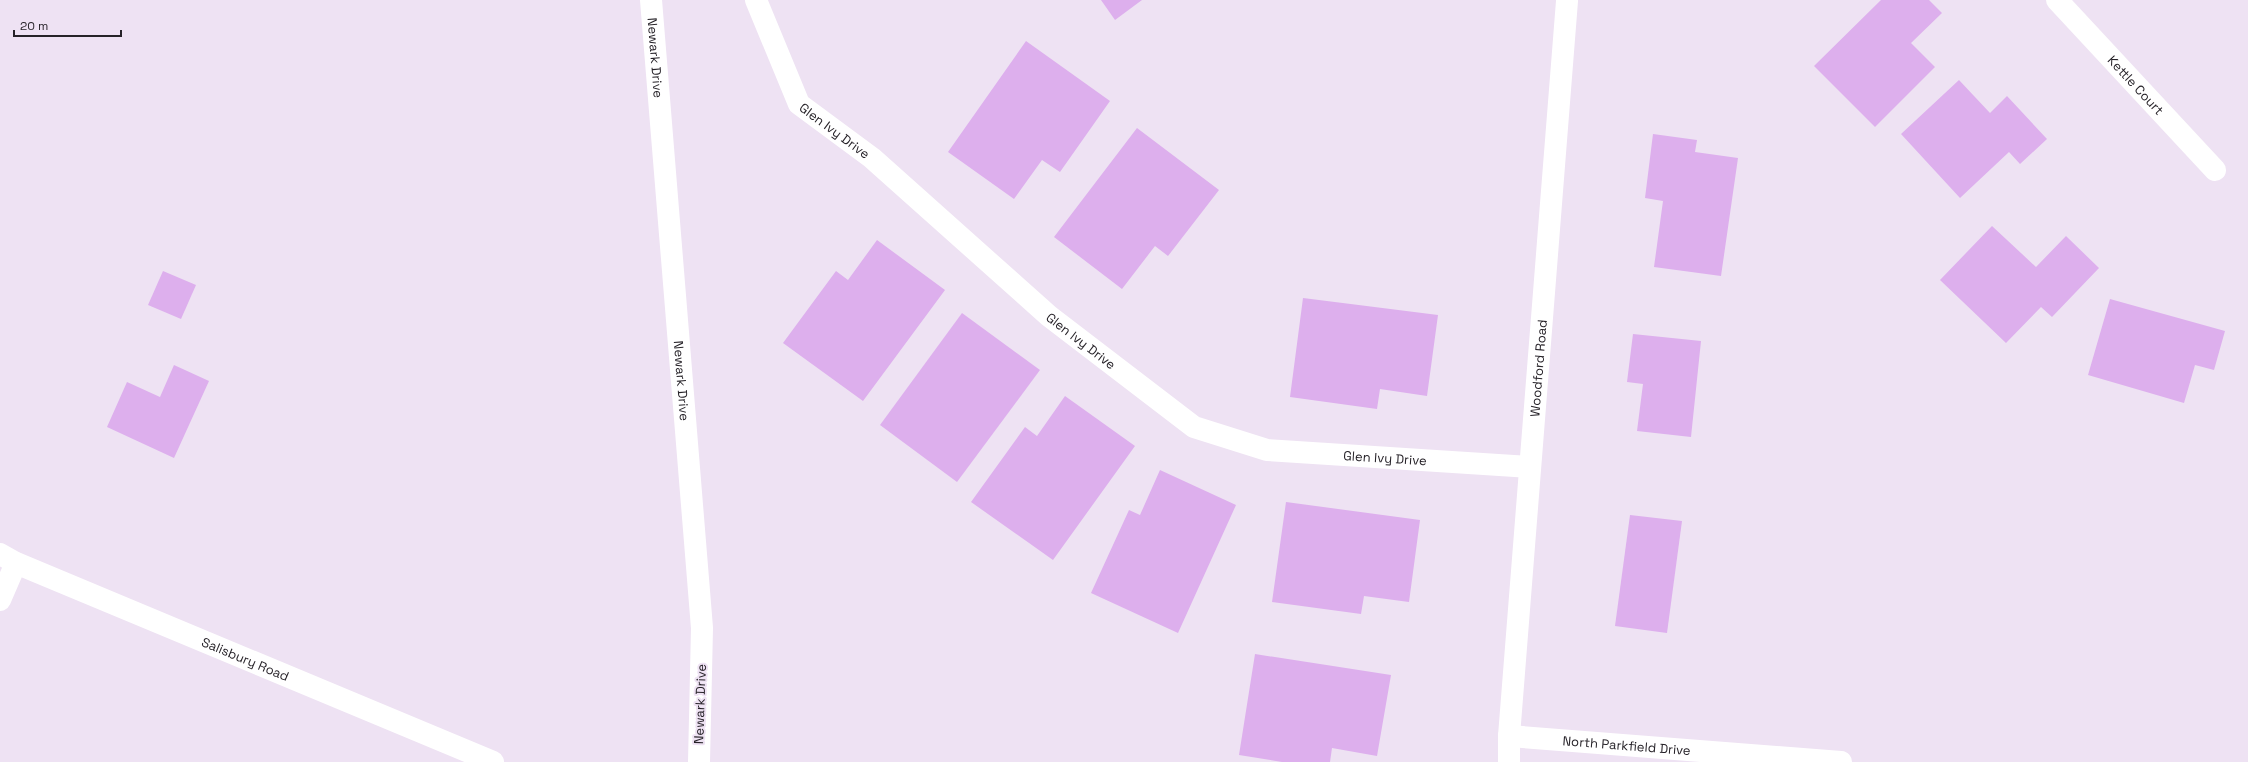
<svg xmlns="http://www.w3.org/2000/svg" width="2248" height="762" viewBox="0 0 2248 762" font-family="'Space Grotesk',sans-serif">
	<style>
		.building { fill: #ddafed }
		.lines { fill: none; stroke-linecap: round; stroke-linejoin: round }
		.street { stroke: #fff; stroke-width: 22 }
		.labels { text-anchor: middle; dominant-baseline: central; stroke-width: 4; stroke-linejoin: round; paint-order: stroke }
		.street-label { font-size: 13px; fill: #262228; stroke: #eee2f3 }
	</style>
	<rect width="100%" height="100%" fill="#eee2f3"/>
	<g class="building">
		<polygon points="1101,0 1142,0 1115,20"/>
		<polygon points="1881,0 1929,0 1942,13 1911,43 1935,67 1875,127 1814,66"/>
		<polygon points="1026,41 1110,101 1060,172 1042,160 1014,199 948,152"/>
		<polygon points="1959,80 1990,113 2007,96 2047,139 2020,164 2009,152 1960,198 1901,134"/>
		<polygon points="1137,128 1219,190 1168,256 1155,246 1122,289 1054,237"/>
		<polygon points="1653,134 1697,140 1695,152 1738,158 1721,276 1654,267 1663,201 1645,198"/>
		<polygon points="1992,226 2036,267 2066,236 2099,268 2052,317 2041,307 2006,343 1940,280"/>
		<polygon points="877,240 945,290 863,401 783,343 836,271 848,280"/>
		<polygon points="163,271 196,285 181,319 148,305"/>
		<polygon points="1303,298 1438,315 1427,396 1380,389 1377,409 1290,397"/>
		<polygon points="2110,299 2225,331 2214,370 2195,365 2184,403 2088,375"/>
		<polygon points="962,313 1040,370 957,482 880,425"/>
		<polygon points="1633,334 1701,341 1691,437 1637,431 1643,384 1627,382"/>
		<polygon points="174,365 209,381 174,458 107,427 127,382 160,397"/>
		<polygon points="1065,396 1135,446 1053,560 971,502 1025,427 1037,436"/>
		<polygon points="1160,470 1236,505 1178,633 1091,593 1129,510 1140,515"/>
		<polygon points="1286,502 1420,520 1409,602 1364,596 1361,614 1272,602"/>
		<polygon points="1630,515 1682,521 1667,633 1615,626"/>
		<polygon points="1255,654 1391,675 1377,756 1332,748 1330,762 1282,762 1239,755"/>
	</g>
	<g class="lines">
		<g class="street">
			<path id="s1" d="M 651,0 L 702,628 L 699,762"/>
			<path id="s2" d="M 756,0 L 799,104 L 872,158 L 1049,316 L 1194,427 L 1267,450 L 1530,467"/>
			<path id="s3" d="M 2057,0 L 2215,170"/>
			<path id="s4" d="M 0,554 L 16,563 L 493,762"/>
			<polyline points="0,600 16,563"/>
			<path id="s5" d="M 1509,736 L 1841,762"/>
			<path id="s6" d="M 1509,762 L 1509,736 L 1567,1"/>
		</g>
	</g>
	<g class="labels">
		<g class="street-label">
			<text stroke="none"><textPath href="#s1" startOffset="58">Newark Drive</textPath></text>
			<text stroke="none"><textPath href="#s3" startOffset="116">Kettle Court</textPath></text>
			<text stroke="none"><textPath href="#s2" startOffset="157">Glen Ivy Drive</textPath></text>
			<text stroke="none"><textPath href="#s2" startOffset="481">Glen Ivy Drive</textPath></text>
			<text stroke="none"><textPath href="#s6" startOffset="395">Woodford Road</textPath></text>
			<text stroke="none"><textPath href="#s1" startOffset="382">Newark Drive</textPath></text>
			<text stroke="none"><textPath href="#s2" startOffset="818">Glen Ivy Drive</textPath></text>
			<text stroke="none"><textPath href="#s4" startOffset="267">Salisbury Road</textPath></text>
			<text transform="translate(700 704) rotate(-88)">Newark Drive</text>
			<text stroke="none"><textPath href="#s5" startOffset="118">North Parkfield Drive</textPath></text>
		</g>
	</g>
	<path d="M14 30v6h107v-6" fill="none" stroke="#262228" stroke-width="2"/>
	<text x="20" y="30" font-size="12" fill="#262228" stroke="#eee2f3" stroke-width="3" paint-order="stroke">20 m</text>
</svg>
